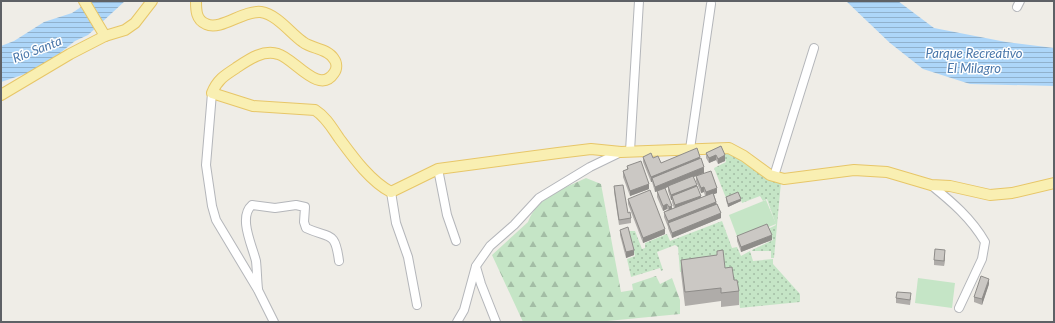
<svg xmlns="http://www.w3.org/2000/svg" width="1055" height="323" viewBox="0 0 1055 323" font-family="Lato,sans-serif">
	<style>
		.grass { fill: url(#grass-dots) }
		.forest { fill: url(#forest-firs) }
		.pitch { fill: #c5e5c6 }
		.water { fill: url(#water-rules) }
		.lines { fill: none; stroke-linecap: round; stroke-linejoin: round }
		.minor-casing { stroke: #b4b6ba; stroke-width: 10 }
		.major-casing { stroke: #e7c668; stroke-width: 12 }
		.minor { stroke: #fff; stroke-width: 8 }
		.major { stroke: #f9efb2; stroke-width: 10 }
		.wall { fill: #afaca9; fill-rule: evenodd }
		.shaded-wall { fill: #8e8c89 }
		.building { fill: #cbc8c4; stroke: #8e8c89 }
		.labels { text-anchor: middle; dominant-baseline: central; stroke-width: 3; stroke-linejoin: round; paint-order: stroke }
		.water-label { font-size: 13px; font-style: italic; fill: #4a77aa; stroke: #fff }
	</style>
	<defs>
		<pattern id="grass-dots" width="8" height="8" patternUnits="userSpaceOnUse"><rect width="8" height="8" fill="#c5e5c6"/><path d="M2 2h.1M6 6h.1" fill="none" stroke="#a3bda5" stroke-width="1.8" stroke-linecap="round"/></pattern>
		<pattern id="forest-firs" width="22" height="20" patternUnits="userSpaceOnUse"><rect width="22" height="20" fill="#c5e5c6"/><path d="M5 1l3.5 6h-7zM16 11l3.5 6h-7z" fill="#a3bda5"/></pattern>
		<pattern id="water-rules" width="6" height="5" patternUnits="userSpaceOnUse"><rect width="6" height="5" fill="#add6f9"/><path d="M0 2.5h6" fill="none" stroke="#90b1cd"/></pattern>
	</defs>
	<rect width="100%" height="100%" fill="#efede7"/>
	<g class="grass">
		<polygon points="722,151 732,153 781,182 774,258 771,258 771,251 752,251 752,250 773,240 768,229 776,225 767,199 763,201 760,196 742,203 739,194 726,198 714,168 726,162"/>
		<polygon points="722,221 732,248 737,247 741,256 750,251 753,261 773,259 773,264 800,294 800,302 740,308 738,292 716,268 680,272 678,247 675,245 657,252 663,270 661,271 660,268 631,277 627,259 635,256 628,231 635,231 642,249 645,248 645,243 667,234 670,241"/>
	</g>
	<path class="forest" d="M 586,178 L 601,184 L 621,292 L 633,290 L 632,284 L 656,276 L 660,284 L 672,278 L 680,300 L 680,314 L 597,322 L 523,322 L 492,255 L 528,222 C 538,196 563,189 586,178 Z"/>
	<g class="pitch">
		<polygon points="766,200 776,224 738,239 729,215"/>
		<polygon points="918,278 955,283 952,308 915,303"/>
	</g>
	<g class="water">
		<polygon points="90,1 125,1 88,35 75,41 40,69 1,82 1,46 14,41 44,22 72,13"/>
		<polygon points="846,1 898,1 934,28 1006,42 1054,48 1054,86 970,84 923,69 890,43"/>
	</g>
	<g class="lines">
		<defs>
			<g id="minor">
				<polyline points="1017,7 1020,1"/>
				<polyline points="212,93 206,165 212,206 216,220 258,290 274,322"/>
				<polyline points="690,149 711,4"/>
				<polyline points="630,151 639,1"/>
				<polyline points="438,169 447,215 456,241"/>
				<polyline points="774,176 814,48"/>
				<path d="M 931,185 C 952,202 971,218 985,242 L 982,259 L 959,308"/>
				<polyline points="391,192 396,223 408,257 417,305"/>
				<polyline points="476,267 481,284 496,322"/>
				<path d="M 258,289 C 257,280 257,270 256,261 C 252,245 238,217 252,205 L 275,208 L 296,205 L 305,207 L 304,222 L 306,228 C 330,239 335,230 339,261"/>
				<polyline points="457,322 464,310 476,266 490,246 514,225 539,198 590,167 621,152"/>
			</g>
			<g id="major">
				<polyline points="84,1 105,36"/>
				<path d="M 196,1 C 196,10 196,20 206,24 C 221,31 243,10 261,12 C 278,15 290,33 303,42 C 312,49 327,48 334,59 C 337,63 337,69 334,73 C 319,96 294,58 278,54 C 263,49 248,60 236,68 C 225,75 217,80 212,93 L 253,106 L 315,110 C 326,117 332,128 339,138 C 353,157 370,181 391,192 L 438,169 L 558,153 L 591,149 L 621,152 L 729,148 L 744,156 L 770,175 L 784,179 L 854,170 L 887,172 L 931,185 L 950,186 L 990,195 L 1012,193 L 1054,183"/>
				<polyline points="1,95 70,54 105,36 125,30 135,23 152,1"/>
			</g>
		</defs>
		<use href="#minor" class="minor-casing"/>
		<use href="#major" class="major-casing"/>
		<use href="#minor" class="minor"/>
		<use href="#major" class="major"/>
	</g>
	<g class="wall">
		<polygon points="721,146 725,161 718,164 716,160 709,163 706,158 706,153"/>
		<path d="M 643,157 L 653,158 L 661,163 L 700,158 L 704,173 L 693,177 L 697,187 L 701,198 L 705,196 L 704,192 L 701,193 L 696,181 L 696,176 L 717,193 L 714,194 L 721,218 L 672,238 L 668,228 L 668,226 L 668,227 L 664,217 L 664,212 L 668,210 L 667,209 L 663,211 L 657,197 L 657,191 L 665,188 L 655,192 L 652,182 L 651,182 L 643,162 ZM 668,187 L 668,191 L 671,200 L 672,200 L 672,202 L 674,208 L 672,209 L 665,188 Z"/>
		<polygon points="627,166 649,189 630,196 623,177 623,171 627,170"/>
		<polygon points="614,186 628,213 631,218 631,223 619,225 614,192"/>
		<polygon points="726,197 741,201 728,207 726,200"/>
		<polygon points="628,199 665,234 643,243 628,204"/>
		<polygon points="620,230 634,255 626,258 620,235"/>
		<polygon points="737,236 772,240 741,252 737,241"/>
		<polygon points="717,251 725,268 734,280 739,291 739,305 721,307 721,301 685,306 681,273 681,260 717,255"/>
		<polygon points="945,256 944,266 934,265 934,260"/>
		<polygon points="989,284 982,305 974,302 974,297"/>
		<polygon points="896,298 911,298 910,305 896,303"/>
	</g>
	<g class="shaded-wall">
		<polygon points="716,155 716,160 709,163 709,158"/>
		<polygon points="725,155 725,161 718,164 718,159"/>
		<polygon points="700,157 700,162 652,178 652,182 651,182 651,177"/>
		<polygon points="704,167 704,173 668,187 668,186 668,187 655,192 655,187"/>
		<polygon points="649,184 649,189 630,196 630,191"/>
		<polygon points="697,185 697,190 672,196 672,200 671,200 671,195"/>
		<polygon points="704,187 704,192 701,193 701,188"/>
		<polygon points="717,188 717,193 706,197 706,192"/>
		<polygon points="701,196 701,201 675,211 675,205"/>
		<polygon points="741,199 741,201 728,207 728,204"/>
		<polygon points="716,202 716,207 668,223 668,227 668,221"/>
		<polygon points="667,204 667,209 663,211 663,206"/>
		<polygon points="672,206 672,211 669,213 669,207"/>
		<polygon points="721,213 721,218 672,238 672,233"/>
		<polygon points="665,229 665,234 643,243 643,238"/>
		<polygon points="772,235 772,240 741,252 741,247"/>
		<polygon points="634,250 634,255 626,258 626,252"/>
		<polygon points="945,250 945,256 944,266 944,261"/>
		<polygon points="989,279 989,284 982,305 982,299"/>
	</g>
	<g class="building">
		<polygon points="721,146 725,155 718,159 716,155 709,158 706,153"/>
		<polygon points="697,148 700,157 651,177 643,157 651,153 653,158 658,156 661,163"/>
		<polygon points="701,158 704,167 655,187 652,178"/>
		<polygon points="641,161 649,184 630,191 623,171 628,169 627,166"/>
		<polygon points="711,171 717,188 706,192 704,187 701,188 696,176"/>
		<polygon points="693,176 697,185 671,195 668,186"/>
		<polygon points="623,185 628,213 630,212 631,218 619,220 614,186"/>
		<polygon points="697,186 701,196 675,205 672,196"/>
		<polygon points="665,188 672,206 669,207 667,204 663,206 657,191"/>
		<polygon points="650,190 665,229 643,238 628,199"/>
		<polygon points="738,192 741,199 728,204 726,197"/>
		<polygon points="713,193 716,202 668,221 664,212"/>
		<polygon points="717,204 721,213 672,233 668,223"/>
		<polygon points="767,224 772,235 741,247 737,236"/>
		<polygon points="628,227 634,250 626,252 620,230"/>
		<polygon points="935,249 945,250 944,261 934,260"/>
		<polygon points="723,250 725,268 732,267 734,280 737,280 739,291 721,293 721,288 685,292 681,260 717,255 717,251"/>
		<polygon points="981,276 989,279 982,299 974,297"/>
		<polygon points="897,292 911,293 910,300 896,298"/>
	</g>
	<g class="labels">
		<g class="water-label">
			<text transform="translate(37 49) rotate(-21)">Río Santa</text>
			<text x="974" y="53">Parque Recreativo<tspan x="974" dy="15">El Milagro</tspan></text>
		</g>
	</g>
	<rect width="1055" height="323" fill="none" stroke="#5e6166" stroke-width="4"/>
</svg>
